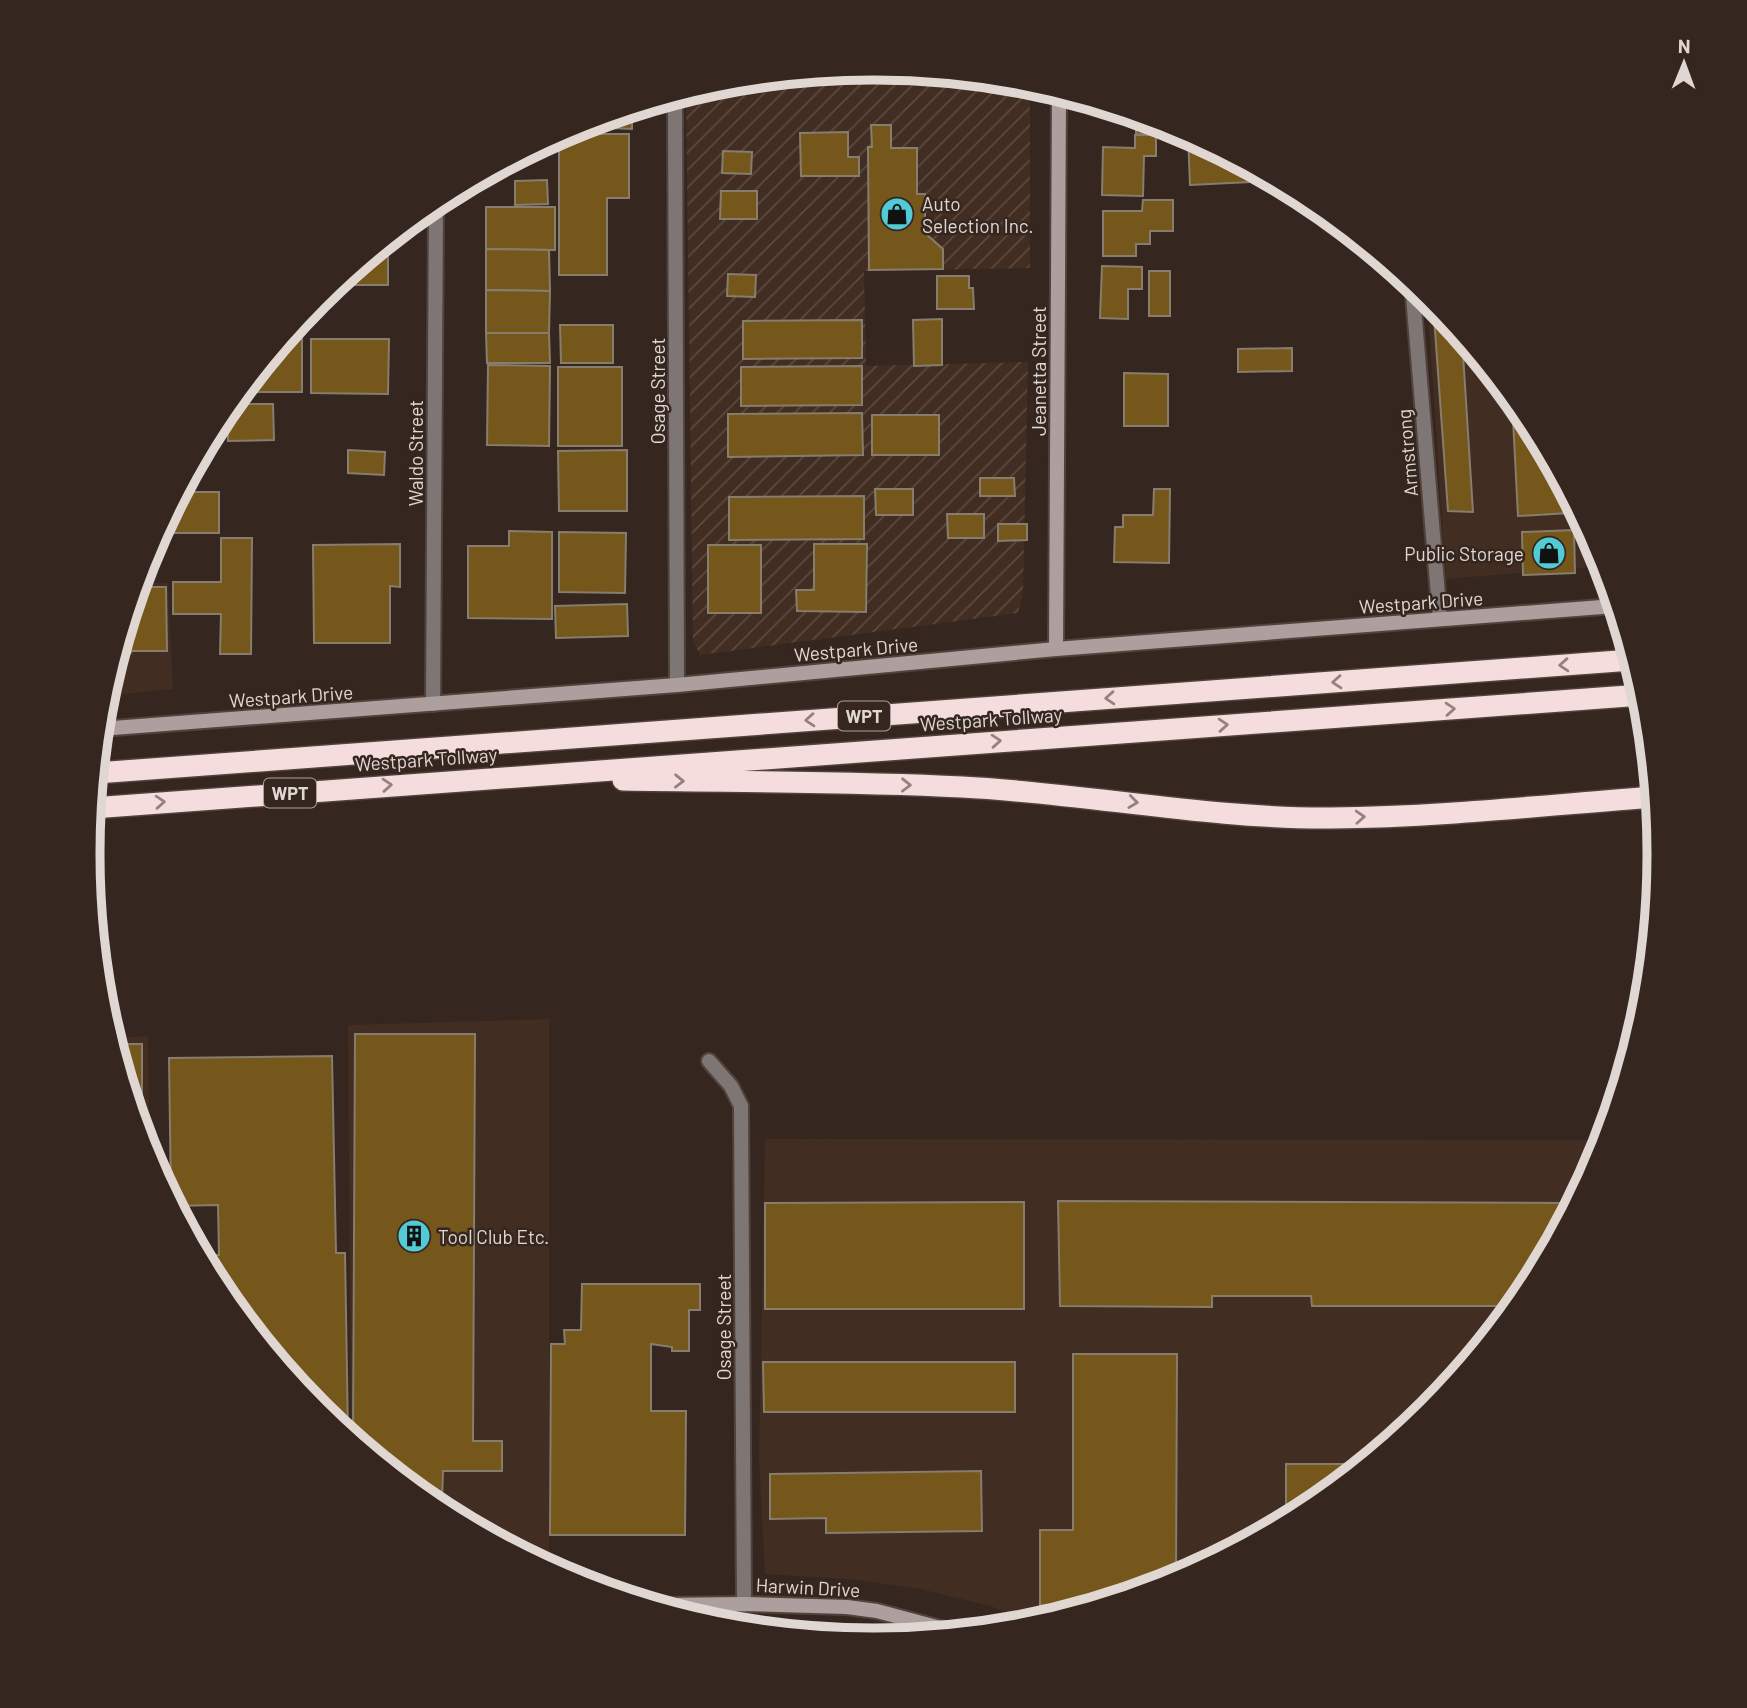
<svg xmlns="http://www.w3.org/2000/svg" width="1747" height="1708" viewBox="0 0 1747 1708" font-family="Barlow,sans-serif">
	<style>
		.built { fill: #412d21 }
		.industrial { fill: url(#industrial-furrows) }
		.building { fill: #75561b; stroke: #867d6d; stroke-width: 2 }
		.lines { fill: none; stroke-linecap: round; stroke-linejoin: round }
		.street-casing { stroke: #51433c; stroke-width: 18 }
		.secondary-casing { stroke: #51433c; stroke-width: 18 }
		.highway-casing { stroke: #51433c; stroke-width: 24 }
		.street { stroke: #7e7575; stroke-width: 14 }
		.secondary { stroke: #ae9f9f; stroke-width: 14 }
		.highway { stroke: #f5dddd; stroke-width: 21 }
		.oneway { stroke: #95827e }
		.labels { text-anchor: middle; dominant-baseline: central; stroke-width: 5; stroke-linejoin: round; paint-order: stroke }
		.shield { fill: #35271f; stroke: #ada29c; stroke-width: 2 }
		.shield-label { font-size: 18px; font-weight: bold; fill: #e1d7d2 }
		.poi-label { font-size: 19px; fill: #e1d7d2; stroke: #35271f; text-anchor: start }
		.street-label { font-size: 19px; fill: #e1d7d2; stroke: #35271f }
		.rim { fill: none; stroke: #e1d7d2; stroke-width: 9 }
	</style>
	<defs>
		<pattern id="industrial-furrows" width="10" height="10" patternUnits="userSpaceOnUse" patternTransform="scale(1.75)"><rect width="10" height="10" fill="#412d21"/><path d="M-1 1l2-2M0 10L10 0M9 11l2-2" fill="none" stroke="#5c4b40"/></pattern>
	</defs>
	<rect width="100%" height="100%" fill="#35271f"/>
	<g class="built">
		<polygon points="1427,297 1527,418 1600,554 1603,566 1446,579"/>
		<polygon points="139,583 168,583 173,689 104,696"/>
		<polygon points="549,1019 549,1567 437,1507 351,1437 348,1025"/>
		<polygon points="148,1036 150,1158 112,1038"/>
		<polygon points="765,1139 1594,1140 1594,1166 1527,1291 1429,1410 1310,1508 1174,1580 1034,1623 990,1606 920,1589 849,1579 765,1574 759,1457"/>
	</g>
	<polygon class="industrial" points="874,68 1030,84 1030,268 864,271 866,366 1028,362 1023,593 1018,613 700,655 693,641 686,94 721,83"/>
	<g class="building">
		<polygon points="632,110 632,129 611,128 611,116"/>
		<polygon points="1136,117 1174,128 1174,135 1136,134"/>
		<polygon points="871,125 891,125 891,148 917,148 917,194 925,194 925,233 943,249 943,269 869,270 868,147 872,147"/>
		<polygon points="848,132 848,157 859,157 859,176 801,176 800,133"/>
		<polygon points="562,134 629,134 629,198 607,198 607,275 559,275 559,135"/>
		<polygon points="1135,135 1156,135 1156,156 1144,156 1143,196 1102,195 1103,147 1135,148"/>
		<polygon points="1188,135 1273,181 1190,185"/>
		<polygon points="723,151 752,152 751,174 722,173"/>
		<polygon points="547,180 548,204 515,205 515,181"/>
		<polygon points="721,191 757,191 757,219 720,219"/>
		<polygon points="1143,200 1173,200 1173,231 1150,231 1150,244 1136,244 1136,256 1103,256 1103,211 1142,211"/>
		<polygon points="486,207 555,207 555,250 486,249"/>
		<polygon points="388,241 388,285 334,285"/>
		<polygon points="486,249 549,250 550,291 486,290"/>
		<polygon points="1102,266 1142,267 1142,289 1128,289 1128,319 1100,318"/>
		<rect x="1149" y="271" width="21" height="45"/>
		<polygon points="728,274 756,275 755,297 727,296"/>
		<polygon points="937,276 969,276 969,288 973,288 974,309 937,309"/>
		<polygon points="486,290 550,291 549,333 486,333"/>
		<polygon points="1433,303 1462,338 1473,512 1448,511"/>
		<polygon points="942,319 942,365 914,366 913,320"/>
		<polygon points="862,320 862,358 743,359 743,321"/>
		<polygon points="560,325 613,325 613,363 561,363"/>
		<polygon points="486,333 549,333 550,363 487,363"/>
		<polygon points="286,337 302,337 302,392 241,392"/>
		<polygon points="311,339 389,339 388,394 311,393"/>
		<polygon points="1292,348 1292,371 1238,372 1238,349"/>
		<polygon points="488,365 550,366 549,446 487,445"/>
		<polygon points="862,366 862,405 741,406 741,367"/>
		<rect x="558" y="367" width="64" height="79"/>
		<polygon points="1124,373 1168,374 1168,426 1124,426"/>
		<polygon points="1512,400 1527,418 1568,494 1569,513 1518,516"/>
		<polygon points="231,404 273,404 274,440 228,441 228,408"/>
		<polygon points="862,413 863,455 728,457 728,414"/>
		<rect x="872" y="415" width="67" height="40"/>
		<polygon points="348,450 385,452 384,475 348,473"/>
		<polygon points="627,450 627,511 559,511 558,451"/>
		<polygon points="980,478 1014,478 1015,496 980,496"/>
		<polygon points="875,489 913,489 913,515 876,515"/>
		<polygon points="1154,489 1170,489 1169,563 1114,562 1115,527 1123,527 1123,515 1153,515"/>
		<polygon points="180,492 219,492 219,533 159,533"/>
		<polygon points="864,496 864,539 729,540 729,497"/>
		<polygon points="947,514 984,514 984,538 948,538"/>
		<polygon points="998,524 1027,524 1027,540 998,541"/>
		<polygon points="1574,530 1575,573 1523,575 1522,532"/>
		<polygon points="509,531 552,532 552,619 468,618 468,546 509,546"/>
		<polygon points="559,532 626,533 625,593 559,592"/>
		<polygon points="221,538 252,538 251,654 220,654 221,614 173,614 173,582 221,582"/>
		<polygon points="400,544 400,587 390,586 390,643 314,643 313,545"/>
		<polygon points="814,544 867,544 866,612 797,611 796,590 814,590"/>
		<rect x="708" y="545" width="53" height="68"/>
		<polygon points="137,587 166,587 167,651 132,651 125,660 117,653"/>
		<polygon points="627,604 628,636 556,638 555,606"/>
		<polygon points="355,1034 475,1034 473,1441 502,1441 502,1471 443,1471 442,1499 427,1499 353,1438"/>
		<polygon points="114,1044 142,1044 142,1136"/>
		<polygon points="332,1056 336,1253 345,1253 348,1434 318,1409 227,1299 227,1281 215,1281 206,1265 206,1255 219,1255 218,1205 175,1206 171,1198 169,1058"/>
		<polygon points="1058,1201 1574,1203 1527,1291 1514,1306 1312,1306 1311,1296 1212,1296 1212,1307 1060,1306"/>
		<polygon points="1024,1202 1024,1309 765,1309 765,1203"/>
		<polygon points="582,1284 700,1284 700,1310 689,1310 689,1351 672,1351 672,1347 651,1344 651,1411 686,1411 685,1535 550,1535 551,1344 565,1344 564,1330 581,1330"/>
		<polygon points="1073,1354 1177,1354 1176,1579 1086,1607 1040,1605 1040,1530 1073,1530"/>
		<polygon points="763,1362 1015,1362 1015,1412 764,1412"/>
		<polygon points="1286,1464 1363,1464 1310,1508 1286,1520"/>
		<polygon points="981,1471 982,1531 826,1533 826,1518 770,1519 770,1474"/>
		<polygon points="791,1632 835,1632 835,1636"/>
	</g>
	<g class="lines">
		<defs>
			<g id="street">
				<polyline points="675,97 677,685"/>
				<polyline points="1412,284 1440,619"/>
				<polyline points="433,704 436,201"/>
				<polyline points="709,1061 731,1086 741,1106 744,1604"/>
			</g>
			<g id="secondary">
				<polyline points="1056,649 1059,93"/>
				<polyline points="100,729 677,685 1056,649 1615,606"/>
				<polyline points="656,1605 744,1604 847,1607 877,1611 955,1632"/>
			</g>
			<g id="highway">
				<polyline points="96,773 1632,660"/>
				<path d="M 623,780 C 736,782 849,781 962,787 C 1085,793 1208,819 1331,818 C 1439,817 1547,805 1654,797"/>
				<polyline points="92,808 1642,695"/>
			</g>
		</defs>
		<use href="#street" class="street-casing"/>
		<use href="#secondary" class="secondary-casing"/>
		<use href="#highway" class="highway-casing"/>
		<use href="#street" class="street"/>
		<use href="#secondary" class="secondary"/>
		<use href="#highway" class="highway"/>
	</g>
	<defs><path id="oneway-chevron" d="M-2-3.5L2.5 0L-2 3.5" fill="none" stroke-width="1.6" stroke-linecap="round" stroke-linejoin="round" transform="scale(1.75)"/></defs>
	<g class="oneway">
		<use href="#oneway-chevron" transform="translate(1564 665) rotate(176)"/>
		<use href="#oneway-chevron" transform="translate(1337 682) rotate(176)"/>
		<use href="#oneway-chevron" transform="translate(1110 698) rotate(176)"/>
		<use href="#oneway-chevron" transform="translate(1450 709) rotate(-4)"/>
		<use href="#oneway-chevron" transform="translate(810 720) rotate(176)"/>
		<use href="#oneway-chevron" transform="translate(1223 725) rotate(-4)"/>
		<use href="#oneway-chevron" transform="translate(996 741) rotate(-4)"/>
		<use href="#oneway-chevron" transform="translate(679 781) rotate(1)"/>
		<use href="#oneway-chevron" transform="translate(387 785) rotate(-4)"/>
		<use href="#oneway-chevron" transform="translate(906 785) rotate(1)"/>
		<use href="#oneway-chevron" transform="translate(160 802) rotate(-4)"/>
		<use href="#oneway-chevron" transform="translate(1133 802) rotate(7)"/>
		<use href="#oneway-chevron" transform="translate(1360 817) rotate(-3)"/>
	</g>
	<defs>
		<symbol id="shop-disc" viewBox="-11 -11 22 22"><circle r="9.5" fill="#52cbd6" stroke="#35271f"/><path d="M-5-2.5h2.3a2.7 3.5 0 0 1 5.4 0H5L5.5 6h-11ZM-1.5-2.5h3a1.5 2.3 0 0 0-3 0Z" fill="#111"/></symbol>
		<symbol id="building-disc" viewBox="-11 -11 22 22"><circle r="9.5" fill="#52cbd6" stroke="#35271f"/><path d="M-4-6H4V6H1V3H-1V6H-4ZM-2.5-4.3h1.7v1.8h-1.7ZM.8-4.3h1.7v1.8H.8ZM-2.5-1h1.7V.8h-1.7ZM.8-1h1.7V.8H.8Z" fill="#111"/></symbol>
	</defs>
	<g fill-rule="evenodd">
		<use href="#shop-disc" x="878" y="195" width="38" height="38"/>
		<use href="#shop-disc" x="1530" y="534" width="38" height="38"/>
		<use href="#building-disc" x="395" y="1217" width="38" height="38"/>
	</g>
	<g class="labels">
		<g class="shield">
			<rect x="838" y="701.5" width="52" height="29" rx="5"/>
			<rect x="264" y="778.5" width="52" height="29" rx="5"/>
		</g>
		<g class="shield-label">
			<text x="864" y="716">WPT</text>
			<text x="290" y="793">WPT</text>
		</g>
		<g class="poi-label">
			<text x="922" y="203">Auto<tspan x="922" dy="22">Selection Inc.</tspan></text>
			<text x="1524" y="553" text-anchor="end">Public Storage</text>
			<text x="438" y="1236">Tool Club Etc.</text>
		</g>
		<g class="street-label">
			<text transform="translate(1038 371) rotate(-90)">Jeanetta Street</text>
			<text transform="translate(657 391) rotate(-90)">Osage Street</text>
			<text transform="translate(415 453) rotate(-90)">Waldo Street</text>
			<text transform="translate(1407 453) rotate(-95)">Armstrong</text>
			<text transform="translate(1421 602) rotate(-4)">Westpark Drive</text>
			<text transform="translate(856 649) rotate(-5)">Westpark Drive</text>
			<text transform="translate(291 696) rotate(-4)">Westpark Drive</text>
			<text transform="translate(991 719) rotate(-4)">Westpark Tollway</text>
			<text transform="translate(426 759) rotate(-4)">Westpark Tollway</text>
			<text transform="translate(723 1327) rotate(-90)">Osage Street</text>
			<text transform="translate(808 1587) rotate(3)">Harwin Drive</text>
		</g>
	</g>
	<path d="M0 0H1747V1708H0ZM873 80H874A773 773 0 0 1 1647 853V855A773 773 0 0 1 874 1628H873A773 773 0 0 1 100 855V853A773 773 0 0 1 873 80Z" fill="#35271f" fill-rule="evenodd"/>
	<path class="rim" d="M873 80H874A773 773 0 0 1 1647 853V855A773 773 0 0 1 874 1628H873A773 773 0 0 1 100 855V853A773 773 0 0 1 873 80Z"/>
	<g transform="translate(1684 63) rotate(1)" stroke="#35271f" stroke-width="5" paint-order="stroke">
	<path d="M0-5L12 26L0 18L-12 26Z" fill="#e1d7d2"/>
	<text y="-10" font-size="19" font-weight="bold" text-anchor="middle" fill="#e1d7d2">N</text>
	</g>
</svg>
